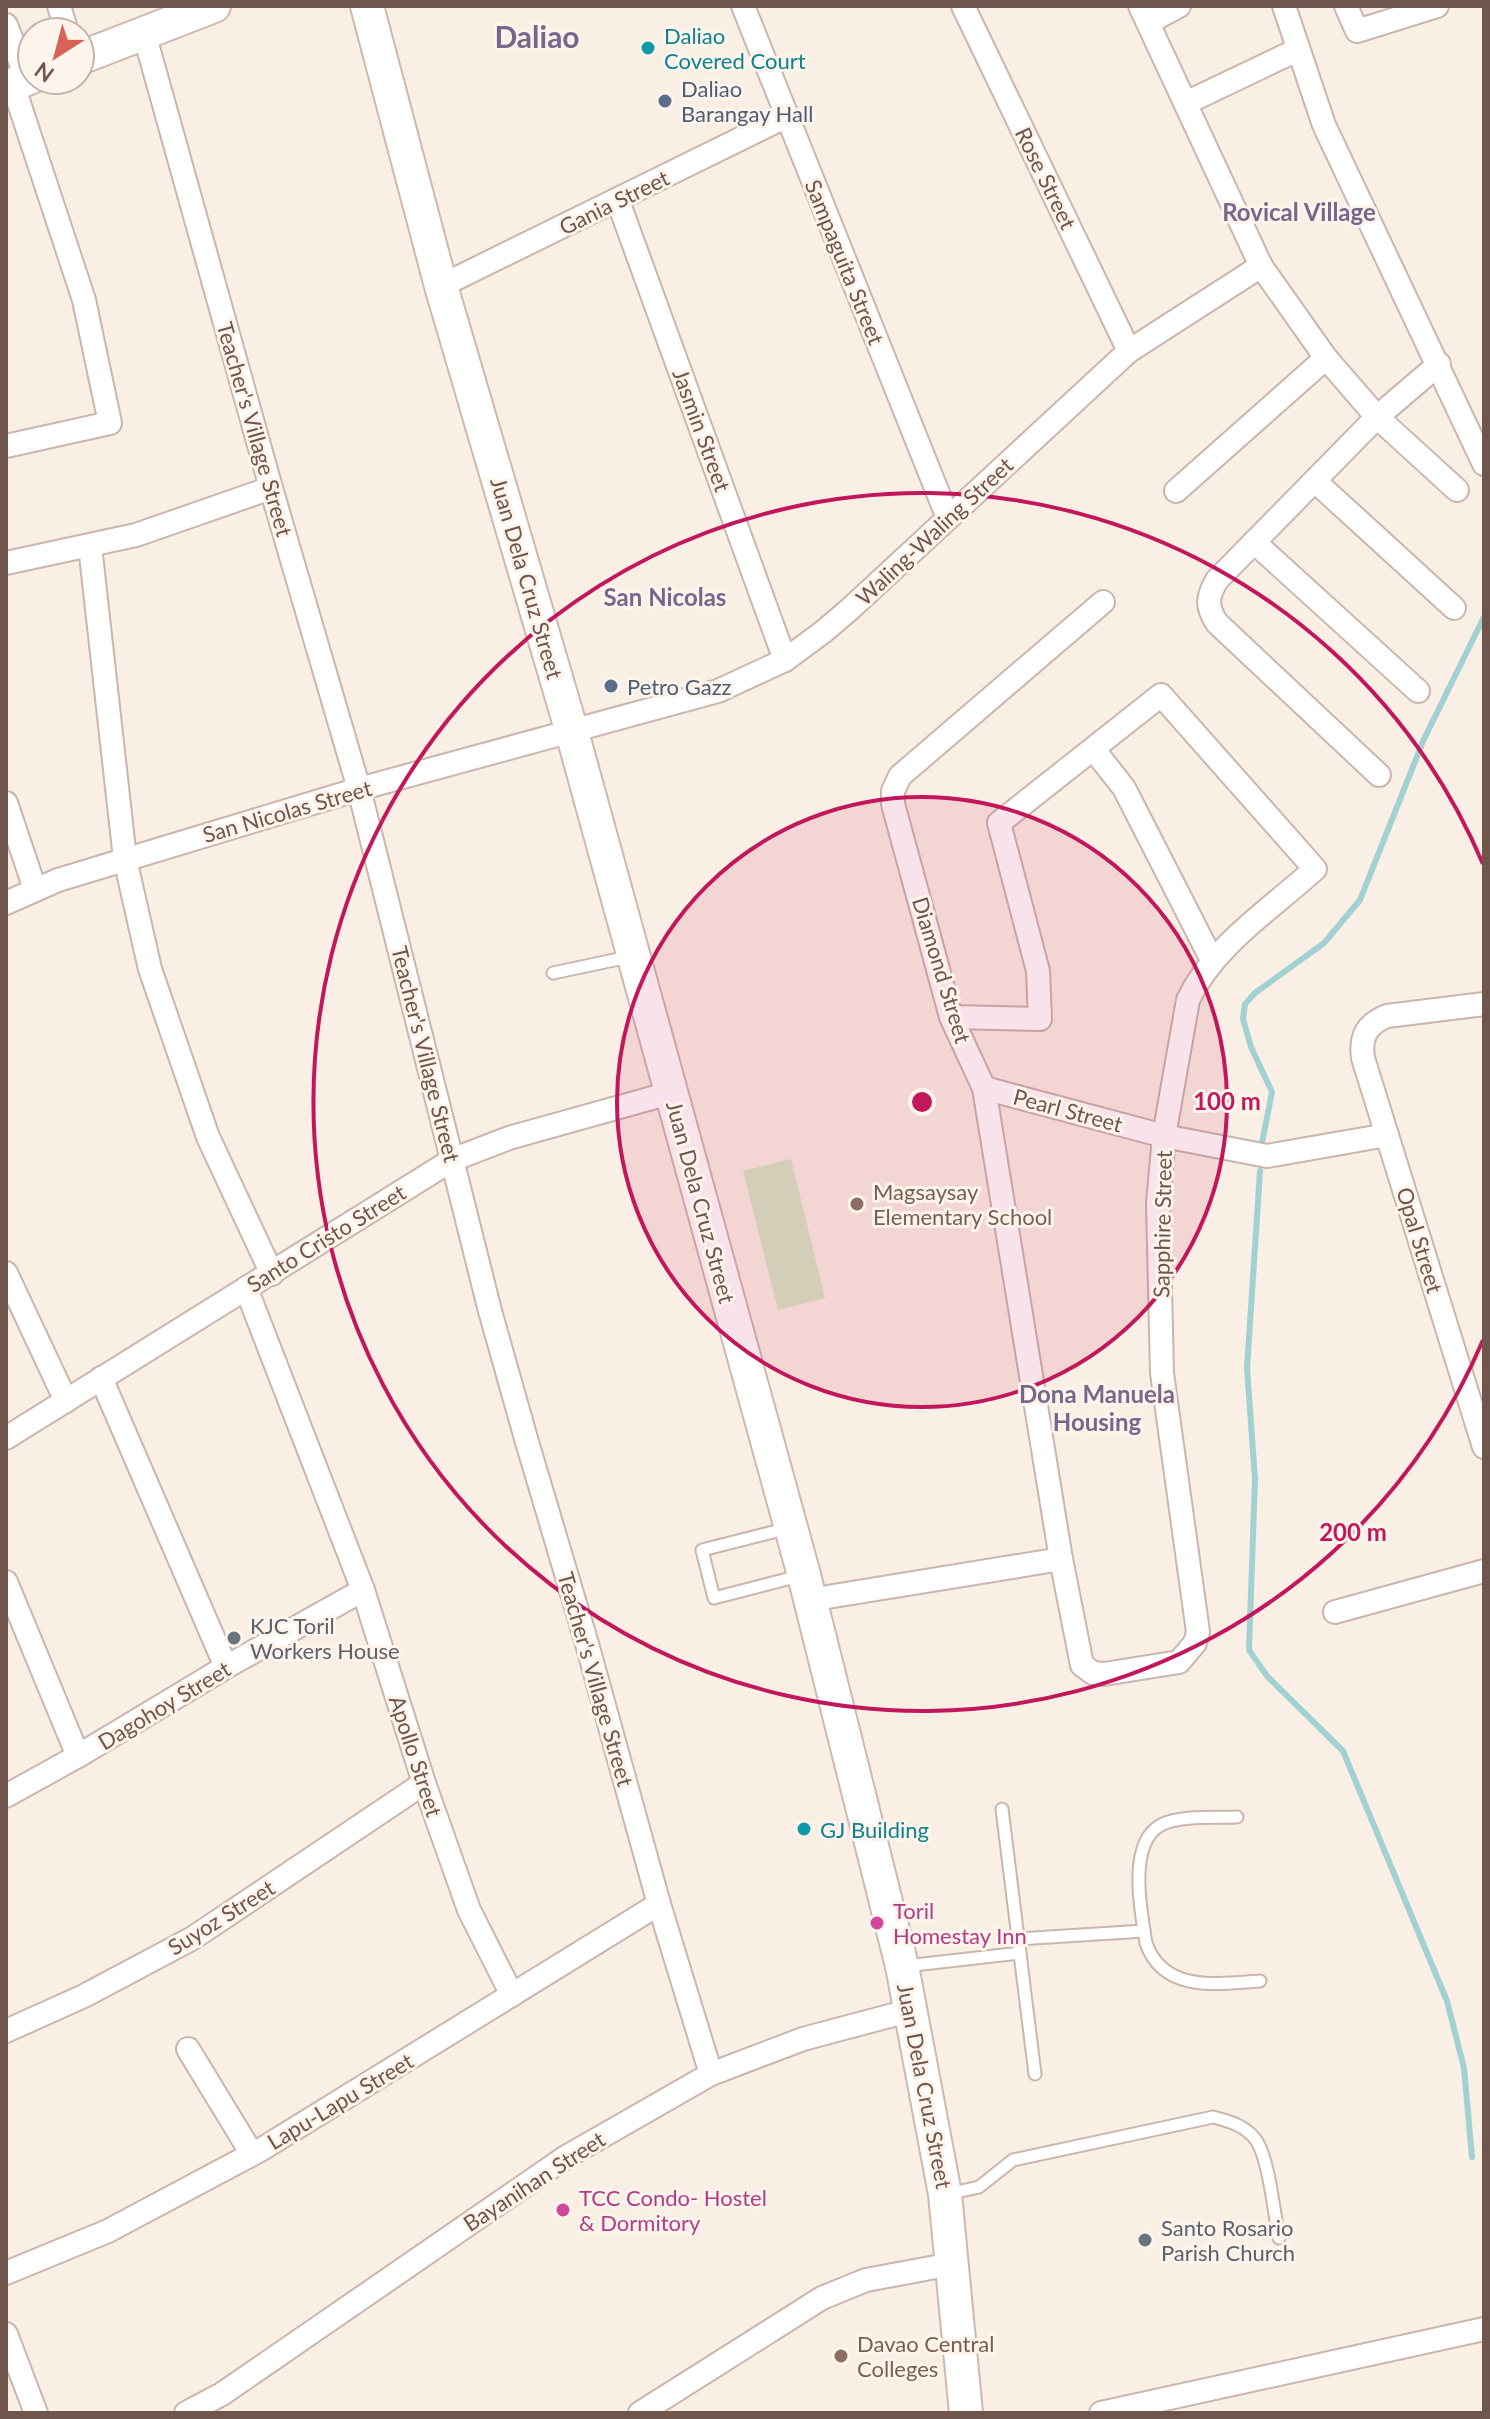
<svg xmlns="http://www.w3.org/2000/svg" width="1490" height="2419" viewBox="0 0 1490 2419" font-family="Lato,sans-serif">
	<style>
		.green { fill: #d7e6c5 }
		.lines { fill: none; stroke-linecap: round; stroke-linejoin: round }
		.stream { stroke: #a3d1d2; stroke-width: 6 }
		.lane-casing { stroke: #cab6ad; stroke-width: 15 }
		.street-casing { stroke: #cab6ad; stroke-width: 26 }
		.secondary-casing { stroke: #cfb8ae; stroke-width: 36 }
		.lane { stroke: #fff; stroke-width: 11 }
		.street { stroke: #fff; stroke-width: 22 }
		.secondary { stroke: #fff; stroke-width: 32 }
		.ring { fill: none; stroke: #c2185b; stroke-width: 4 }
		.culture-dot { fill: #0f9aa8; stroke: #fdf4eb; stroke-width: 3 }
		.service-dot { fill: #5c6f8a; stroke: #fdf4eb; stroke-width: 3 }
		.education-dot { fill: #8d6e63; stroke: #fdf4eb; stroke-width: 3 }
		.worship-dot { fill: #6b7280; stroke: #fdf4eb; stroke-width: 3 }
		.hotel-dot { fill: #d1479c; stroke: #fdf4eb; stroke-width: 3 }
		.labels { text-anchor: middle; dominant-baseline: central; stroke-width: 6; stroke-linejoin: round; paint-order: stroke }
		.culture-label { font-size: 22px; fill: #0d838f; stroke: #fdf4eb; text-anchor: start }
		.service-label { font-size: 22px; fill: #4e5e75; stroke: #fdf4eb; text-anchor: start }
		.street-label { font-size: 22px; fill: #70554d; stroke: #fdf4eb }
		.education-label { font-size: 22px; fill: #785e54; stroke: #fdf4eb; text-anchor: start }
		.worship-label { font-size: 22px; fill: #5b616d; stroke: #fdf4eb; text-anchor: start }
		.hotel-label { font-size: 22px; fill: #b23c85; stroke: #fdf4eb; text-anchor: start }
		.neighbourhood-label { font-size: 24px; font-weight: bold; fill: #7a658c; stroke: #fdf4eb }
		.district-label { font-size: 30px; font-weight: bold; fill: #7a658c; stroke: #fdf4eb }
		.centre { fill: #c2185b; stroke: #fdf4eb; stroke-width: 4 }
		.ring-label { font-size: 24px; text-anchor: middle; font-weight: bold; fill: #c2185b; stroke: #fdf4eb; stroke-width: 6; stroke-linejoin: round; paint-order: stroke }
	</style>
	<rect width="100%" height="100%" fill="#faefe5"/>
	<polygon class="green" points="791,1159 825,1298 778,1310 743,1171"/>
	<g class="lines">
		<g class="stream">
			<polyline points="1262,1143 1272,1092 1251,1047 1243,1019 1245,1004 1255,993 1324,943 1360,900 1424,739 1484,617"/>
			<polyline points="1260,1171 1247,1368 1255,1479 1249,1650 1267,1676 1343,1751 1447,2001 1464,2068 1472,2157"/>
		</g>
		<defs>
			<g id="lane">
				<polyline points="553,973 633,956"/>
				<polyline points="789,1528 702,1550 714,1598 803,1575"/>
				<polyline points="1002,1809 1035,2074"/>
				<path d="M 1237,1817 C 1216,1818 1179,1815 1161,1825 C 1127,1843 1141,1912 1146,1943 C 1163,1993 1218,1984 1260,1981"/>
				<polyline points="1018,1939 1144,1931"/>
				<polyline points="905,1966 1020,1953"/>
				<path d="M 948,2194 L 979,2187 L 1013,2160 L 1213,2117 C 1229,2121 1246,2126 1256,2140 C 1269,2159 1274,2213 1279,2238"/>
			</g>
			<g id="street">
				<polyline points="59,6 67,32"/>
				<polyline points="743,6 948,518"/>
				<polyline points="963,6 1129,351"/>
				<polyline points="1140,6 1261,266 1326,358 1377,417 1457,490"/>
				<polyline points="1284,6 1324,125 1484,464"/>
				<polyline points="1346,6 1357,31 1437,6"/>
				<polyline points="1149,22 1179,6"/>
				<polyline points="6,25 27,79"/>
				<polyline points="144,33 271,488 359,789 490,1311 527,1442 587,1644 659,1904 711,2074"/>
				<polyline points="1186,103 1297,50"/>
				<polyline points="618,201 785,660"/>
				<polyline points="441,286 787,116"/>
				<polyline points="6,446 110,423 84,300 13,85"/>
				<polyline points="1316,482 1454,608"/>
				<polyline points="1176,491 1326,358"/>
				<polyline points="1254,542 1418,691"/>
				<polyline points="90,546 125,859 150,969 208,1137 272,1274"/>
				<polyline points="6,563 136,535 271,488"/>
				<polyline points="1094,750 1124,788 1212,960"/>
				<path d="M 1379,775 L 1217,623 C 1206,606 1207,597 1217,580 L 1377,417 L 1439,364"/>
				<polyline points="6,803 35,889"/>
				<polyline points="6,903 58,880 359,789 718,691 785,660 823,632 850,609 1129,351 1261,266"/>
				<path d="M 1484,1004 L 1387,1016 C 1367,1024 1360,1036 1363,1058 L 1484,1447"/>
				<path d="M 951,1017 L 1040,1019 L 1038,971 L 999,823 L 1161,695 L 1315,869 C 1271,909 1214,945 1188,1000 L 1164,1136 L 1158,1203 L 1162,1373 L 1198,1632 L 1195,1643 L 1179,1662 L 1104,1674 L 1093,1673 L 1082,1665 L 1061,1559 L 984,1088 L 951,1017 L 893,804 L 893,791 L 900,776 L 1103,602"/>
				<polyline points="984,1088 1164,1136 1267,1156 1387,1135"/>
				<polyline points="6,1273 66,1401"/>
				<polyline points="246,1288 363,1590 424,1783 469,1910 512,1995"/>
				<polyline points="101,1378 226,1667"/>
				<polyline points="6,1438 452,1160 509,1138 670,1093"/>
				<polyline points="6,1582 78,1756"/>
				<polyline points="809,1600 1061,1559"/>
				<polyline points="1335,1612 1484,1571"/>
				<polyline points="6,1796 78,1756 226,1667 363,1590"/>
				<polyline points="6,2031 84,1996 193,1938 424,1783"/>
				<polyline points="188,2049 252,2154"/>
				<polyline points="6,2273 108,2231 262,2149 659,1904"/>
				<polyline points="6,2334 36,2413"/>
				<polyline points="186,2413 222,2394 566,2157 711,2074 803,2039 912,2010"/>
				<polyline points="640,2413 822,2298 866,2280 952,2264"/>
				<polyline points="1101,2413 1484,2329"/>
			</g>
			<g id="secondary">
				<polyline points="367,6 441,286 572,732 804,1575 902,1966 945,2194 966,2413"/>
				<polyline points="80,58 214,6"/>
				<polyline points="6,87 32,77"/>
			</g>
		</defs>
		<use href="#lane" class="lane-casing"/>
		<use href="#street" class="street-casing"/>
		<use href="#secondary" class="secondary-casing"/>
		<use href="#lane" class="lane"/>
		<use href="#street" class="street"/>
		<use href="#secondary" class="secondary"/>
	</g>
	<circle cx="922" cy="1102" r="305" fill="#c2185b" fill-opacity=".12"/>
	<g class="ring">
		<circle cx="922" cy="1102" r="305"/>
		<path d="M1483 1340A609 609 0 1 1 1483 864"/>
	</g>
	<g class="culture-dot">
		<circle cx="648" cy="48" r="8"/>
		<circle cx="804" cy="1829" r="8"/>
	</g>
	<g class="service-dot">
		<circle cx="665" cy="101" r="8"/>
		<circle cx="611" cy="686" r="8"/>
	</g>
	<g class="education-dot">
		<circle cx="857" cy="1204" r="8"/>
		<circle cx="841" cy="2356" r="8"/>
	</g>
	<g class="worship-dot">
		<circle cx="234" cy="1638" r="8"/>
		<circle cx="1145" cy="2240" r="8"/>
	</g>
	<g class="hotel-dot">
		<circle cx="877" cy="1923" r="8"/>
		<circle cx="563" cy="2210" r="8"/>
	</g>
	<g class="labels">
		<g class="culture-label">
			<text x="664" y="35">Daliao<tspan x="664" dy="25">Covered Court</tspan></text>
			<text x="820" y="1829">GJ Building</text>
		</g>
		<g class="service-label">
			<text x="681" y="88">Daliao<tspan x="681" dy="25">Barangay Hall</tspan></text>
			<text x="627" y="686">Petro Gazz</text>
		</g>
		<g class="street-label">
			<text transform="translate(1046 178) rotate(64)">Rose Street</text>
			<text transform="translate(614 202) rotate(-26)">Gania Street</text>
			<text transform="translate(845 262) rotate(68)">Sampaguita Street</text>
			<text transform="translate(255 429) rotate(74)">Teacher's Village Street</text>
			<text transform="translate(702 430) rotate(70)">Jasmin Street</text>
			<text transform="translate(934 531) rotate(-43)">Waling-Waling Street</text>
			<text transform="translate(527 578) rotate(74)">Juan Dela Cruz Street</text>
			<text transform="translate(287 811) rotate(-16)">San Nicolas Street</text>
			<text transform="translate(942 970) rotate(73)">Diamond Street</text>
			<text transform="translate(426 1054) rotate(76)">Teacher's Village Street</text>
			<text transform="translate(1068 1110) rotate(15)">Pearl Street</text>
			<text transform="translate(701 1202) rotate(75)">Juan Dela Cruz Street</text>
			<text transform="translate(1162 1224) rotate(-89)">Sapphire Street</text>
			<text transform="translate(326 1238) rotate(-32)">Santo Cristo Street</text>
			<text transform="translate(1420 1240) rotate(73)">Opal Street</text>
			<text transform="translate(596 1679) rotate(74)">Teacher's Village Street</text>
			<text transform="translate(164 1705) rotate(-31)">Dagohoy Street</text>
			<text transform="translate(416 1756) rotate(72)">Apollo Street</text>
			<text transform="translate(221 1917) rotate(-32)">Suyoz Street</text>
			<text transform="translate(925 2086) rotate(79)">Juan Dela Cruz Street</text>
			<text transform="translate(340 2101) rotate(-31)">Lapu-Lapu Street</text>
			<text transform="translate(534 2181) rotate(-33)">Bayanihan Street</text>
		</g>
		<g class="education-label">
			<text x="873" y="1191">Magsaysay<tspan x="873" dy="25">Elementary School</tspan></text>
			<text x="857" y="2343">Davao Central<tspan x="857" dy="25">Colleges</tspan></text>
		</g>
		<g class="worship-label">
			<text x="250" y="1625">KJC Toril<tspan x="250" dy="25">Workers House</tspan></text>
			<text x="1161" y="2227">Santo Rosario<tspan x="1161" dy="25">Parish Church</tspan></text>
		</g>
		<g class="hotel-label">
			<text x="893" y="1910">Toril<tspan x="893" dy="25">Homestay Inn</tspan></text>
			<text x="579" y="2197">TCC Condo- Hostel<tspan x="579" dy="25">&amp; Dormitory</tspan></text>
		</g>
		<g class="neighbourhood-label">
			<text x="1299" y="211">Rovical Village</text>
			<text x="665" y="596">San Nicolas</text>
			<text x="1097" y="1393">Dona Manuela<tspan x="1097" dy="28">Housing</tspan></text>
		</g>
		<g class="district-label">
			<text x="537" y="36">Daliao</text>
		</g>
	</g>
	<circle cx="922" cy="1102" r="12" class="centre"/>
	<g class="ring-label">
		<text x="1227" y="1110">100 m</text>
		<text x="1353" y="1541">200 m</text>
	</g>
	<rect width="1490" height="2419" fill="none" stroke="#70554d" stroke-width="16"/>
	<g transform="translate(56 56) rotate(216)"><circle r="38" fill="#fdf4eb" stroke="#c5b4ac" stroke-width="2"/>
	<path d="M0-6L14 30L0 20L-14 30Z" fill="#d86256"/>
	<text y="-12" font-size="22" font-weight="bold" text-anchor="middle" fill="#70554d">N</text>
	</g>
</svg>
